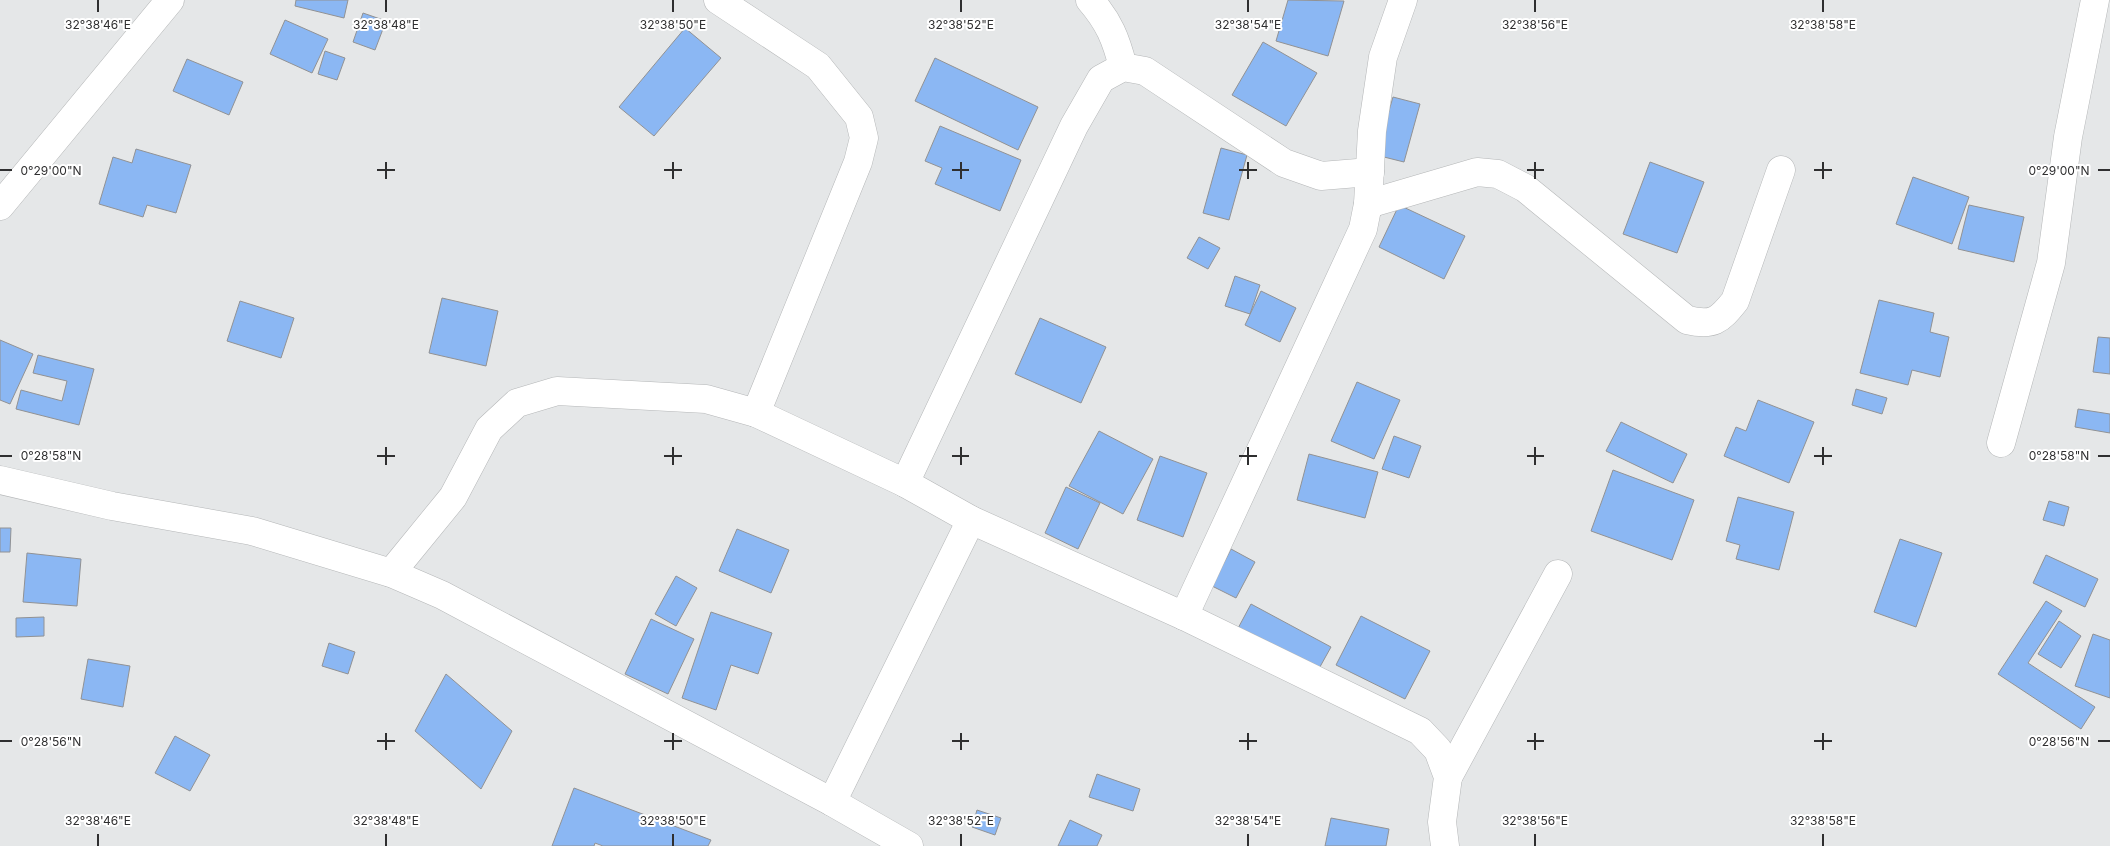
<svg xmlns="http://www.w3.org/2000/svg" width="2110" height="846" viewBox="0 0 2110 846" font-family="Inter,sans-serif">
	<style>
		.building { fill: #8bb7f3; stroke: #919294 }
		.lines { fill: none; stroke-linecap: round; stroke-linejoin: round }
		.street-casing { stroke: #b5b7b8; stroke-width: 29 }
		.street { stroke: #fff; stroke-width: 28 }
		.ticks { fill: none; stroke: #2f2f30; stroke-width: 2 }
		.ticks-label { font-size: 12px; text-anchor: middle; fill: #2f2f30; stroke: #fff; stroke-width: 4; stroke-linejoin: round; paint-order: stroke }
	</style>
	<rect width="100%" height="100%" fill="#e5e7e8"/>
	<g class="building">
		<polygon points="296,0 348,0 344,18 295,6"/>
		<polygon points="1288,0 1344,1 1328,56 1276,41"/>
		<polygon points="363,13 386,21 375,50 353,42"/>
		<polygon points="285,20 328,39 312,73 270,54"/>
		<polygon points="685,28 721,58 654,136 619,107"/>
		<polygon points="1263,42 1317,73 1286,126 1232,95"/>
		<polygon points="325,51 345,58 337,80 318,74"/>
		<polygon points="935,58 1038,107 1018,150 915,101"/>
		<polygon points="187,59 243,82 229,115 173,91"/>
		<polygon points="1393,97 1420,104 1404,162 1376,155"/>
		<polygon points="940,126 1021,160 1000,211 935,184 942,168 925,161"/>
		<polygon points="1221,148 1247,155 1229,220 1203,213"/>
		<polygon points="136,149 191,165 176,213 147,205 143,217 99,204 113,157 132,163"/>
		<polygon points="1650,162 1704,182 1677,253 1623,234"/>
		<polygon points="1913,177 1969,197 1952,244 1896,224"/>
		<polygon points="1399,205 1465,236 1444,279 1379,247"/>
		<polygon points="1969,205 2024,217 2014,262 1958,249"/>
		<polygon points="1199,237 1220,248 1208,269 1187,258"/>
		<polygon points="1235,276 1260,285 1250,314 1225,306"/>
		<polygon points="1261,291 1296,308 1280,342 1245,325"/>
		<polygon points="442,298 498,311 486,366 429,353"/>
		<polygon points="1879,300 1934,313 1930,332 1949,337 1940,377 1912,370 1908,385 1860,373"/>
		<polygon points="240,301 294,318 281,358 227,341"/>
		<polygon points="1040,318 1106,347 1081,403 1015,374"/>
		<polygon points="2098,337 2110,338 2110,374 2093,372"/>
		<polygon points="0,340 33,354 10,404 0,400"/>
		<polygon points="38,355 94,369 79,425 16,409 21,390 62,401 67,381 33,373"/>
		<polygon points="1357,382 1400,400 1374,459 1331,441"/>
		<polygon points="1856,389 1887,398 1882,414 1852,405"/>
		<polygon points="1758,400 1814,422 1789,483 1724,456 1736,427 1746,431"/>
		<polygon points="2078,409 2110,414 2110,433 2075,427"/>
		<polygon points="1621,422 1687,454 1673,483 1606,451"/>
		<polygon points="1099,431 1153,459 1123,514 1069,486"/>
		<polygon points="1394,436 1421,446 1409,478 1382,469"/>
		<polygon points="1309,454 1378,472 1365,518 1297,500"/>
		<polygon points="1160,456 1207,473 1183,537 1137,520"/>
		<polygon points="1613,470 1694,500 1672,560 1591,531"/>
		<polygon points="1066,487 1100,503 1078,549 1045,533"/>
		<polygon points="1738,497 1794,512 1779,570 1736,559 1740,545 1726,541"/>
		<polygon points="2049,501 2069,507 2064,526 2043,520"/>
		<polygon points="0,528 11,528 10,552 0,552"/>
		<polygon points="737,529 789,550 771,593 719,571"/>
		<polygon points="1900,539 1942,553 1916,627 1874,612"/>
		<polygon points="1231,549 1255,562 1236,598 1212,586"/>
		<polygon points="27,553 81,559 77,606 23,602"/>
		<polygon points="2046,555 2098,579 2085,607 2033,583"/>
		<polygon points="676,576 697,588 676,626 655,614"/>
		<polygon points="2046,601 2062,611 2028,663 2095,707 2081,729 1998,674"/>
		<polygon points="1251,604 1331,647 1316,674 1236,632"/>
		<polygon points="711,612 772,633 758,674 731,665 716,710 682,698"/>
		<polygon points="1361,616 1430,651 1405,699 1336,665"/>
		<polygon points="44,617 44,636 16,637 16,618"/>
		<polygon points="651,619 694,639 668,694 625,674"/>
		<polygon points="2059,621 2081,636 2061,668 2038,654"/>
		<polygon points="2093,634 2110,640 2110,698 2075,686"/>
		<polygon points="329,643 355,652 348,674 322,666"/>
		<polygon points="88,659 130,666 123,707 81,699"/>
		<polygon points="446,674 512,731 481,789 415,731"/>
		<polygon points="175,736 210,755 190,791 155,773"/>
		<polygon points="1097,774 1140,789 1133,811 1089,797"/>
		<polygon points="574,788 711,840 708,846 603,846 595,843 594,846 552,846"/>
		<polygon points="977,810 1001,818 995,835 972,827"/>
		<polygon points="1331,818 1389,829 1386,846 1325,846"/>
		<polygon points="1070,820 1102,835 1097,846 1058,846"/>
	</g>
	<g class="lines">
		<defs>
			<g id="street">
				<polyline points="718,0 818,66 859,117 864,138 858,162 756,413"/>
				<path d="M 1090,0 C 1109,22 1116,39 1123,67"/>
				<path d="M 1368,204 L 1477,172 L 1498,174 L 1525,188 L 1687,320 C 1713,326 1719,321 1735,301 L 1781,170"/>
				<polyline points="0,206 170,0"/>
				<polyline points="2001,443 2051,263 2068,137 2095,0"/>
				<polyline points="0,480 112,506 252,531 391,573 442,595 832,802 909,846"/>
				<polyline points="905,483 1074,126 1101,79 1123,67 1145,71 1284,163 1321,176 1370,172"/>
				<polyline points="391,573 453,497 489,429 517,403 557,391 706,399 756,413 905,483 971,520 1184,616 1420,731 1438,750 1448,777 1442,822 1445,846"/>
				<polyline points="1184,616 1363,229 1368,204 1372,131 1383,57 1403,0"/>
				<polyline points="1448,777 1558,574"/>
				<polyline points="832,802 971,520"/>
			</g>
		</defs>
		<use href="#street" class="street-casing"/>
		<use href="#street" class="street"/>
	</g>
	<path class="ticks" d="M 98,0 L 98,12M 386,0 L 386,12M 673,0 L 673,12M 961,0 L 961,12M 1248,0 L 1248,12M 1535,0 L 1535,12M 1823,0 L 1823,12M 386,162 L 386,179M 673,162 L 673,179M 961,162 L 961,179M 1248,162 L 1248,179M 1535,162 L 1535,179M 1823,162 L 1823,179M 0,170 L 12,170M 377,170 L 395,170M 664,170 L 682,170M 952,170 L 969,170M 1239,170 L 1257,170M 1527,170 L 1544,170M 1814,170 L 1832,170M 2098,170 L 2110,170M 386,447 L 386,465M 673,447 L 673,465M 961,447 L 961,465M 1248,447 L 1248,465M 1535,447 L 1535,465M 1823,447 L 1823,465M 0,456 L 12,456M 377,456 L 395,456M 664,456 L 682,456M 952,456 L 969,456M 1239,456 L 1257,456M 1527,456 L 1544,456M 1814,456 L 1832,456M 2098,456 L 2110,456M 386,733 L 386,750M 673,733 L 673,750M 961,733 L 961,750M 1248,733 L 1248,750M 1535,733 L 1535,750M 1823,733 L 1823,750M 0,741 L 12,741M 377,741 L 395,741M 664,741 L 682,741M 952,741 L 969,741M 1239,741 L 1257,741M 1527,741 L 1544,741M 1814,741 L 1832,741M 2098,741 L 2110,741M 98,834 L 98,846M 386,834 L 386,846M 673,834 L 673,846M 961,834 L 961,846M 1248,834 L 1248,846M 1535,834 L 1535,846M 1823,834 L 1823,846"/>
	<g class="ticks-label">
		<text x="98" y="29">32°38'46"E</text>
		<text x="386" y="29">32°38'48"E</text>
		<text x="673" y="29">32°38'50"E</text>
		<text x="961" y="29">32°38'52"E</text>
		<text x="1248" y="29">32°38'54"E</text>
		<text x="1535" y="29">32°38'56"E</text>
		<text x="1823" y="29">32°38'58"E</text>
		<text x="51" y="175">0°29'00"N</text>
		<text x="2059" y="175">0°29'00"N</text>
		<text x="51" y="460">0°28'58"N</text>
		<text x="2059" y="460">0°28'58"N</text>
		<text x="51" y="746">0°28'56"N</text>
		<text x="2059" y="746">0°28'56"N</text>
		<text x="98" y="825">32°38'46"E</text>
		<text x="386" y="825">32°38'48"E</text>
		<text x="673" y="825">32°38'50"E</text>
		<text x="961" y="825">32°38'52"E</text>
		<text x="1248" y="825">32°38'54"E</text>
		<text x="1535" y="825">32°38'56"E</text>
		<text x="1823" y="825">32°38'58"E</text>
	</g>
</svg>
